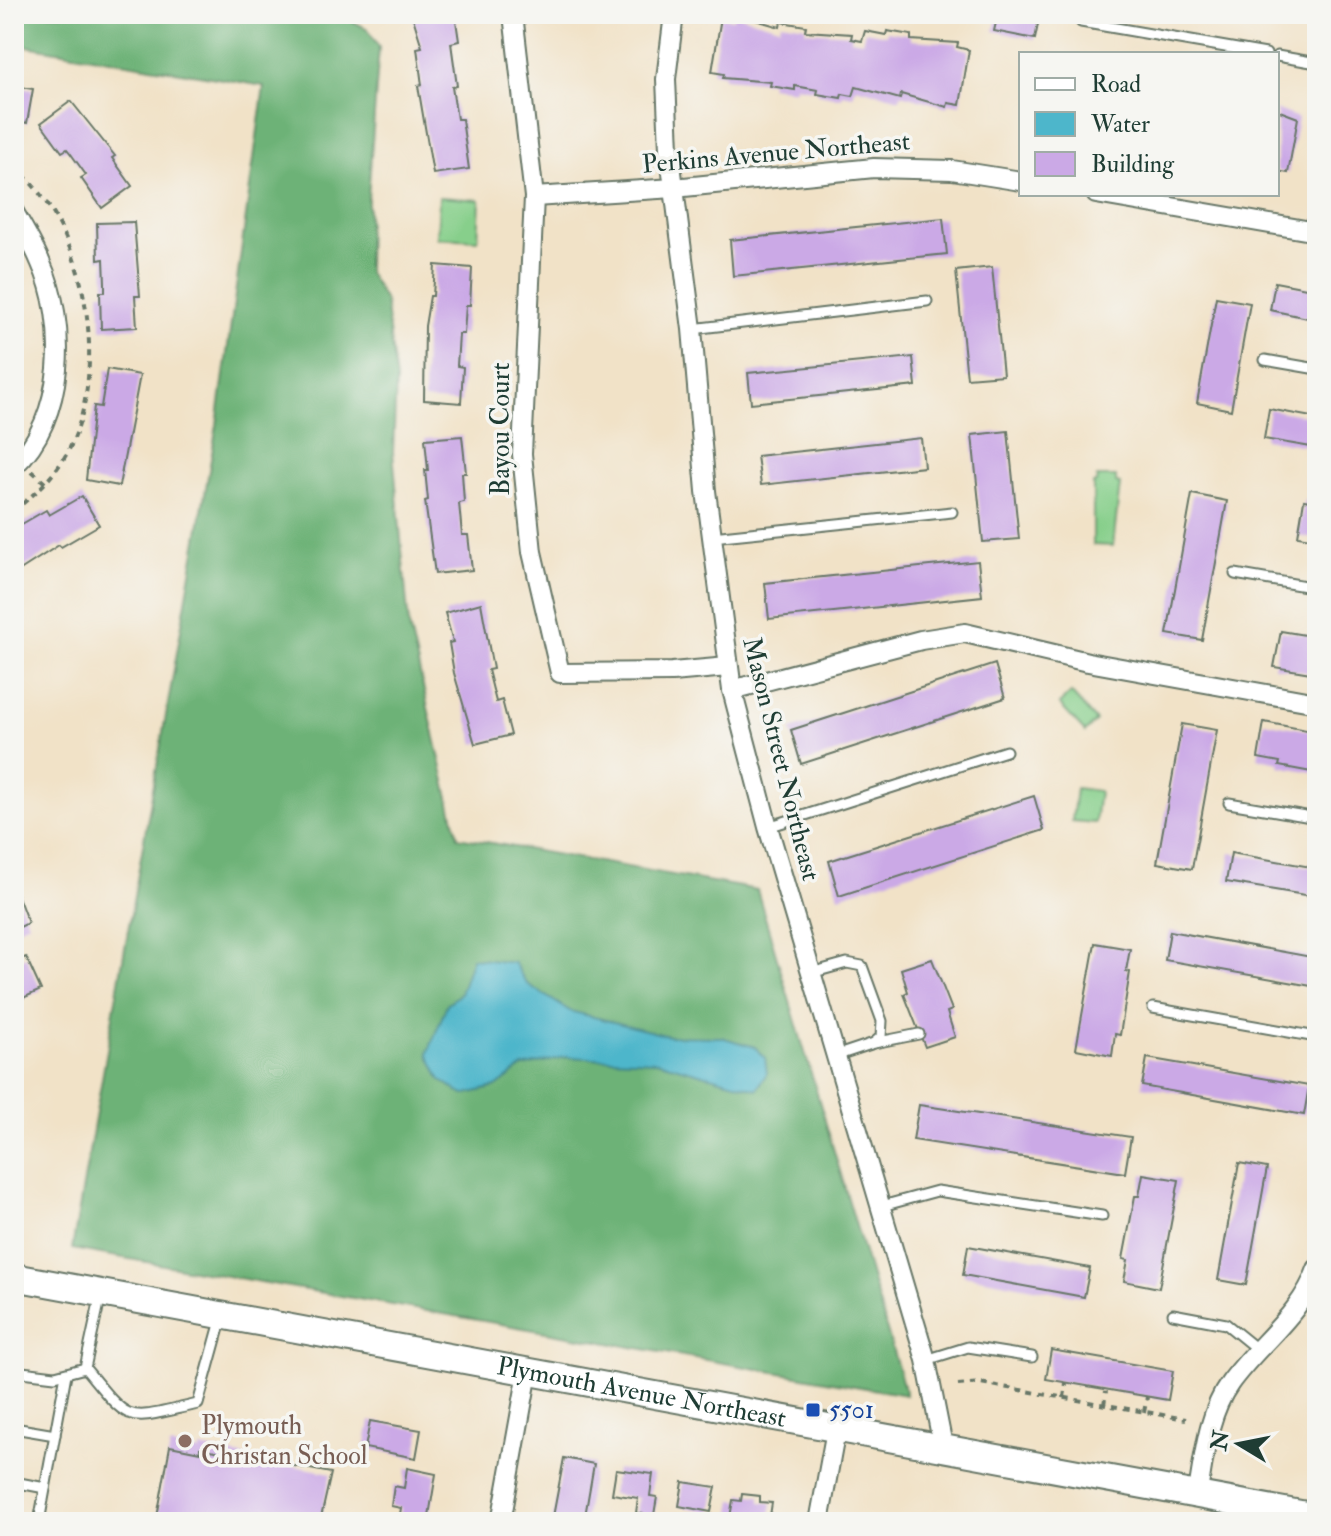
<svg xmlns="http://www.w3.org/2000/svg" width="1331" height="1536" viewBox="0 0 1331 1536" font-family="'IM FELL Double Pica',serif">
	<style>
		.green { fill: #87cf8b; stroke: #538660; stroke-width: 2 }
		.forest { fill: #6db277; stroke: #467856; stroke-width: 2 }
		.water { fill: #4db6cb; stroke: #367a80; stroke-width: 2 }
		.building { fill: #cba9e6 }
		.lines { fill: none; stroke-linecap: round; stroke-linejoin: round }
		.service-casing { stroke: #687767; stroke-width: 13 }
		.minor-casing { stroke: #687767; stroke-width: 22 }
		.secondary-casing { stroke: #687767; stroke-width: 30 }
		.path { stroke: #687767; stroke-width: 4; stroke-dasharray: 6 6; stroke-linecap: butt }
		.service { stroke: #fff; stroke-width: 9 }
		.minor { stroke: #fff; stroke-width: 18 }
		.secondary { stroke: #fff; stroke-width: 26 }
		.transit-dot { fill: #1a4fb4; stroke: #f6f6f2; stroke-width: 3 }
		.education-dot { fill: #8d6e63; stroke: #f6f6f2; stroke-width: 3 }
		.labels { text-anchor: middle; dominant-baseline: central; stroke-width: 7; stroke-linejoin: round; paint-order: stroke }
		.street-label { font-size: 26px; fill: #1f3d34; stroke: #f6f6f2 }
		.transit-label { font-size: 26px; fill: #164399; stroke: #f6f6f2; text-anchor: start }
		.education-label { font-size: 26px; fill: #785e54; stroke: #f6f6f2; text-anchor: start }
	</style>
	<rect width="100%" height="100%" fill="#f6f6f2"/>
	<filter id="ink" filterUnits="userSpaceOnUse"><feTurbulence type="fractalNoise" baseFrequency=".0125" numOctaves="2"/><feDisplacementMap in="SourceGraphic" scale="16" xChannelSelector="R" yChannelSelector="G"/><feConvolveMatrix kernelMatrix="1 2 1 2 8 2 1 2 1" color-interpolation-filters="sRGB"/></filter>
	<filter id="wash" filterUnits="userSpaceOnUse"><feTurbulence type="fractalNoise" baseFrequency=".006" numOctaves="4" result="noise"/><feDisplacementMap in="SourceGraphic" scale="32" xChannelSelector="R" yChannelSelector="G"/><feGaussianBlur stdDeviation="1.8" result="paint"/><feColorMatrix in="noise" values="0 0 0 0 0 0 0 0 0 0 0 0 0 0 0 0 0 1.4 0 .05"/><feComposite in="paint" operator="in"/></filter>
	<g filter="url(#wash)">
		<rect width="100%" height="100%" fill="#f1e2c7"/>
		<g class="green">
			<polygon points="439,197 480,200 478,240 437,238"/>
			<polygon points="1097,477 1116,477 1116,483 1120,484 1113,546 1093,545 1093,484 1096,483"/>
			<polygon points="1071,693 1096,721 1085,732 1059,704"/>
			<polygon points="1076,788 1099,791 1095,823 1072,821"/>
		</g>
		<polygon class="forest" points="14,14 339,14 368,29 379,47 368,198 367,270 385,301 396,380 393,452 409,626 458,837 757,890 906,1395 72,1249 217,425 264,86 14,44"/>
		<polygon class="water" points="472,958 514,963 527,984 570,1011 669,1036 721,1037 755,1047 765,1058 767,1073 757,1089 656,1061 565,1057 523,1067 496,1087 463,1095 440,1079 428,1053 447,1004 460,994"/>
		<g id="blocks">
			<g class="building">
				<polygon points="455,14 459,41 451,43 457,86 452,87 457,119 462,119 469,169 433,174 418,86 422,85 417,48 422,47 413,18"/>
				<polygon points="734,14 780,27 781,22 806,26 805,31 852,34 851,39 862,41 865,31 886,35 887,31 911,35 911,40 958,43 957,47 969,50 960,105 948,103 947,107 901,94 900,99 856,87 853,96 842,94 841,98 817,94 818,90 795,86 795,90 770,86 771,82 723,78 724,74 712,72 721,17 733,19"/>
				<polygon points="998,14 1040,14 1035,39 994,31"/>
				<polygon points="14,86 33,89 27,123 14,120"/>
				<polygon points="71,101 115,156 112,158 132,186 102,208 81,178 86,175 71,154 67,149 62,152 41,123"/>
				<polygon points="1277,110 1298,118 1288,173 1277,171"/>
				<polygon points="943,218 947,254 733,276 730,240"/>
				<polygon points="134,222 140,296 135,296 137,327 101,329 100,292 105,292 105,283 104,259 98,260 97,223"/>
				<polygon points="435,265 472,268 470,305 466,305 464,334 459,334 457,366 463,367 461,403 424,400 425,326 430,296 433,296"/>
				<polygon points="992,267 1003,375 967,378 956,271"/>
				<polygon points="1275,282 1317,290 1317,320 1270,310"/>
				<polygon points="1216,297 1250,303 1231,410 1197,403"/>
				<polygon points="913,357 916,386 751,403 748,373"/>
				<polygon points="107,369 140,375 119,486 86,480 94,406 101,407"/>
				<polygon points="1269,409 1317,418 1317,448 1264,439"/>
				<polygon points="1008,431 1019,539 983,542 972,435"/>
				<polygon points="462,436 466,473 462,473 464,502 459,503 462,535 468,535 472,570 435,574 425,501 428,500 425,470 428,470 425,439"/>
				<polygon points="921,438 924,467 761,485 757,456"/>
				<polygon points="1192,494 1227,501 1202,640 1167,634"/>
				<polygon points="82,496 99,525 61,547 59,545 14,574 15,528 46,510 49,515"/>
				<polygon points="1304,500 1317,502 1317,539 1298,536"/>
				<polygon points="978,561 982,596 769,619 765,583"/>
				<polygon points="481,603 493,669 488,670 496,702 502,700 511,735 475,744 454,673 449,643 453,642 445,613"/>
				<polygon points="1281,631 1317,637 1317,674 1274,667"/>
				<polygon points="995,664 1005,698 801,764 791,730"/>
				<polygon points="1264,722 1317,732 1317,773 1279,766 1280,762 1258,758"/>
				<polygon points="1182,724 1217,730 1192,869 1157,863"/>
				<polygon points="1034,796 1044,830 839,896 829,861"/>
				<polygon points="1231,853 1317,868 1317,897 1226,882"/>
				<polygon points="14,886 28,923 14,930"/>
				<polygon points="1170,931 1317,958 1317,987 1165,960"/>
				<polygon points="1095,943 1130,949 1126,971 1130,972 1120,1035 1115,1034 1112,1056 1076,1049"/>
				<polygon points="26,957 41,990 14,1002 14,962"/>
				<polygon points="932,959 952,1010 947,1012 955,1037 925,1047 904,994 908,992 901,969"/>
				<polygon points="1147,1058 1309,1086 1304,1115 1142,1086"/>
				<polygon points="919,1105 1131,1137 1125,1173 913,1140"/>
				<polygon points="1239,1163 1267,1168 1246,1285 1218,1280"/>
				<polygon points="1143,1174 1179,1180 1159,1288 1124,1281 1128,1260 1123,1259 1135,1196 1139,1196"/>
				<polygon points="968,1246 1090,1268 1084,1297 963,1275"/>
				<polygon points="1051,1350 1173,1371 1168,1400 1046,1379"/>
				<polygon points="370,1421 421,1430 416,1458 365,1448"/>
				<polygon points="170,1446 200,1452 200,1448 331,1473 320,1522 185,1522 157,1517"/>
				<polygon points="564,1458 594,1464 584,1522 552,1522"/>
				<polygon points="407,1468 436,1474 428,1522 399,1520 401,1508 391,1506 394,1486 404,1488"/>
				<polygon points="616,1469 653,1474 650,1496 657,1497 654,1515 636,1513 638,1498 612,1494"/>
				<polygon points="683,1482 716,1487 711,1512 679,1506"/>
				<polygon points="742,1494 760,1496 760,1502 772,1503 769,1522 730,1517 733,1500 741,1501"/>
			</g>
		</g>
	</g>
	<g filter="url(#ink)">
		<use href="#blocks" fill-opacity="0" stroke="#687767" stroke-width="2"/>
		<g class="lines">
			<defs>
				<g id="service">
					<polyline points="1081,22 1266,54"/>
					<polyline points="1277,56 1317,63"/>
					<polyline points="692,329 927,301"/>
					<polyline points="1265,360 1317,369"/>
					<polyline points="712,537 952,512"/>
					<polyline points="1235,574 1317,588"/>
					<polyline points="1229,803 1317,818"/>
					<polyline points="768,827 1006,751"/>
					<polyline points="811,973 847,963 862,966 882,1021 881,1037 874,1043 835,1056"/>
					<polyline points="1153,1008 1317,1037"/>
					<polyline points="874,1043 919,1034"/>
					<polyline points="882,1206 937,1191 1102,1216"/>
					<path d="M 101,1294 L 85,1368 C 133,1427 125,1420 198,1404 L 222,1317"/>
					<polyline points="1173,1314 1226,1324 1258,1350"/>
					<polyline points="926,1360 968,1347 1032,1357"/>
					<polyline points="14,1371 55,1376 85,1368"/>
					<polyline points="14,1428 55,1435"/>
					<polyline points="14,1482 45,1488"/>
					<polyline points="39,1522 66,1374"/>
				</g>
				<g id="minor">
					<polyline points="513,14 534,197 522,454 532,552 560,673 672,672 728,667"/>
					<polyline points="674,14 666,79 669,149 692,329 706,491 732,690 768,827 926,1360 944,1451"/>
					<polyline points="1096,194 1317,232"/>
					<polyline points="534,197 674,188 874,168 952,170 1021,181"/>
					<path d="M 14,212 C 23,228 33,244 40,261 C 68,322 66,419 14,466"/>
					<polyline points="732,690 921,640 965,633 1088,662 1317,703"/>
					<path d="M 1197,1497 C 1204,1459 1207,1415 1230,1383 C 1258,1344 1301,1315 1317,1269"/>
					<polyline points="501,1522 528,1372"/>
					<polyline points="819,1522 836,1430"/>
				</g>
				<g id="secondary">
					<path id="s1" d="M 14,1277 L 1317,1517"/>
				</g>
			</defs>
			<use href="#service" class="service-casing"/>
			<use href="#minor" class="minor-casing"/>
			<use href="#secondary" class="secondary-casing"/>
			<g class="path">
				<path d="M 14,167 C 85,224 108,358 73,441 C 61,469 39,492 14,510"/>
				<polyline points="32,471 45,483"/>
				<polyline points="958,1385 980,1383 1186,1419"/>
				<polyline points="1064,1398 1066,1383"/>
				<polyline points="1104,1405 1106,1391"/>
				<polyline points="1144,1412 1147,1397"/>
			</g>
			<use href="#service" class="service"/>
			<use href="#minor" class="minor"/>
			<use href="#secondary" class="secondary"/>
		</g>
	</g>
	<rect class="transit-dot" x="805" y="1402" width="16" height="16" rx="4"/>
	<circle class="education-dot" cx="185" cy="1441" r="8"/>
	<g class="labels">
		<g class="street-label">
			<text transform="translate(776 153) rotate(-5)">Perkins Avenue Northeast</text>
			<text transform="translate(501 429) rotate(-90)">Bayou Court</text>
			<text transform="translate(781 759) rotate(76)">Mason Street Northeast</text>
			<text stroke="none"><textPath href="#s1" startOffset="638">Plymouth Avenue Northeast</textPath></text>
		</g>
		<g class="transit-label">
			<text x="829" y="1410">5501</text>
		</g>
		<g class="education-label">
			<text x="201" y="1426">Plymouth<tspan x="201" dy="30">Christan School</tspan></text>
		</g>
	</g>
	<rect width="1331" height="1536" fill="none" stroke="#f6f6f2" stroke-width="48"/>
	<rect x="1019" y="52" width="260" height="144" fill="#f6f6f2" stroke="#a0aca6" stroke-width="2"/>
	<rect x="1035" y="78" width="40" height="12" fill="#ffffff" stroke="#a0aca6" stroke-width="2"/>
	<text x="1091" y="92" font-size="24" fill="#1f3d34">Road</text>
	<rect x="1035" y="112" width="40" height="24" fill="#4db6cb" stroke="#a0aca6" stroke-width="2"/>
	<text x="1091" y="132" font-size="24" fill="#1f3d34">Water</text>
	<rect x="1035" y="152" width="40" height="24" fill="#cba9e6" stroke="#a0aca6" stroke-width="2"/>
	<text x="1091" y="172" font-size="24" fill="#1f3d34">Building</text>
	<g transform="translate(1239 1444) rotate(280)" stroke="#f6f6f2" stroke-width="6" paint-order="stroke">
	<path d="M0-6L14 30L0 20L-14 30Z" fill="#1f3d34"/>
	<text y="-12" font-size="22" font-weight="bold" text-anchor="middle" fill="#1f3d34">N</text>
	</g>
</svg>
